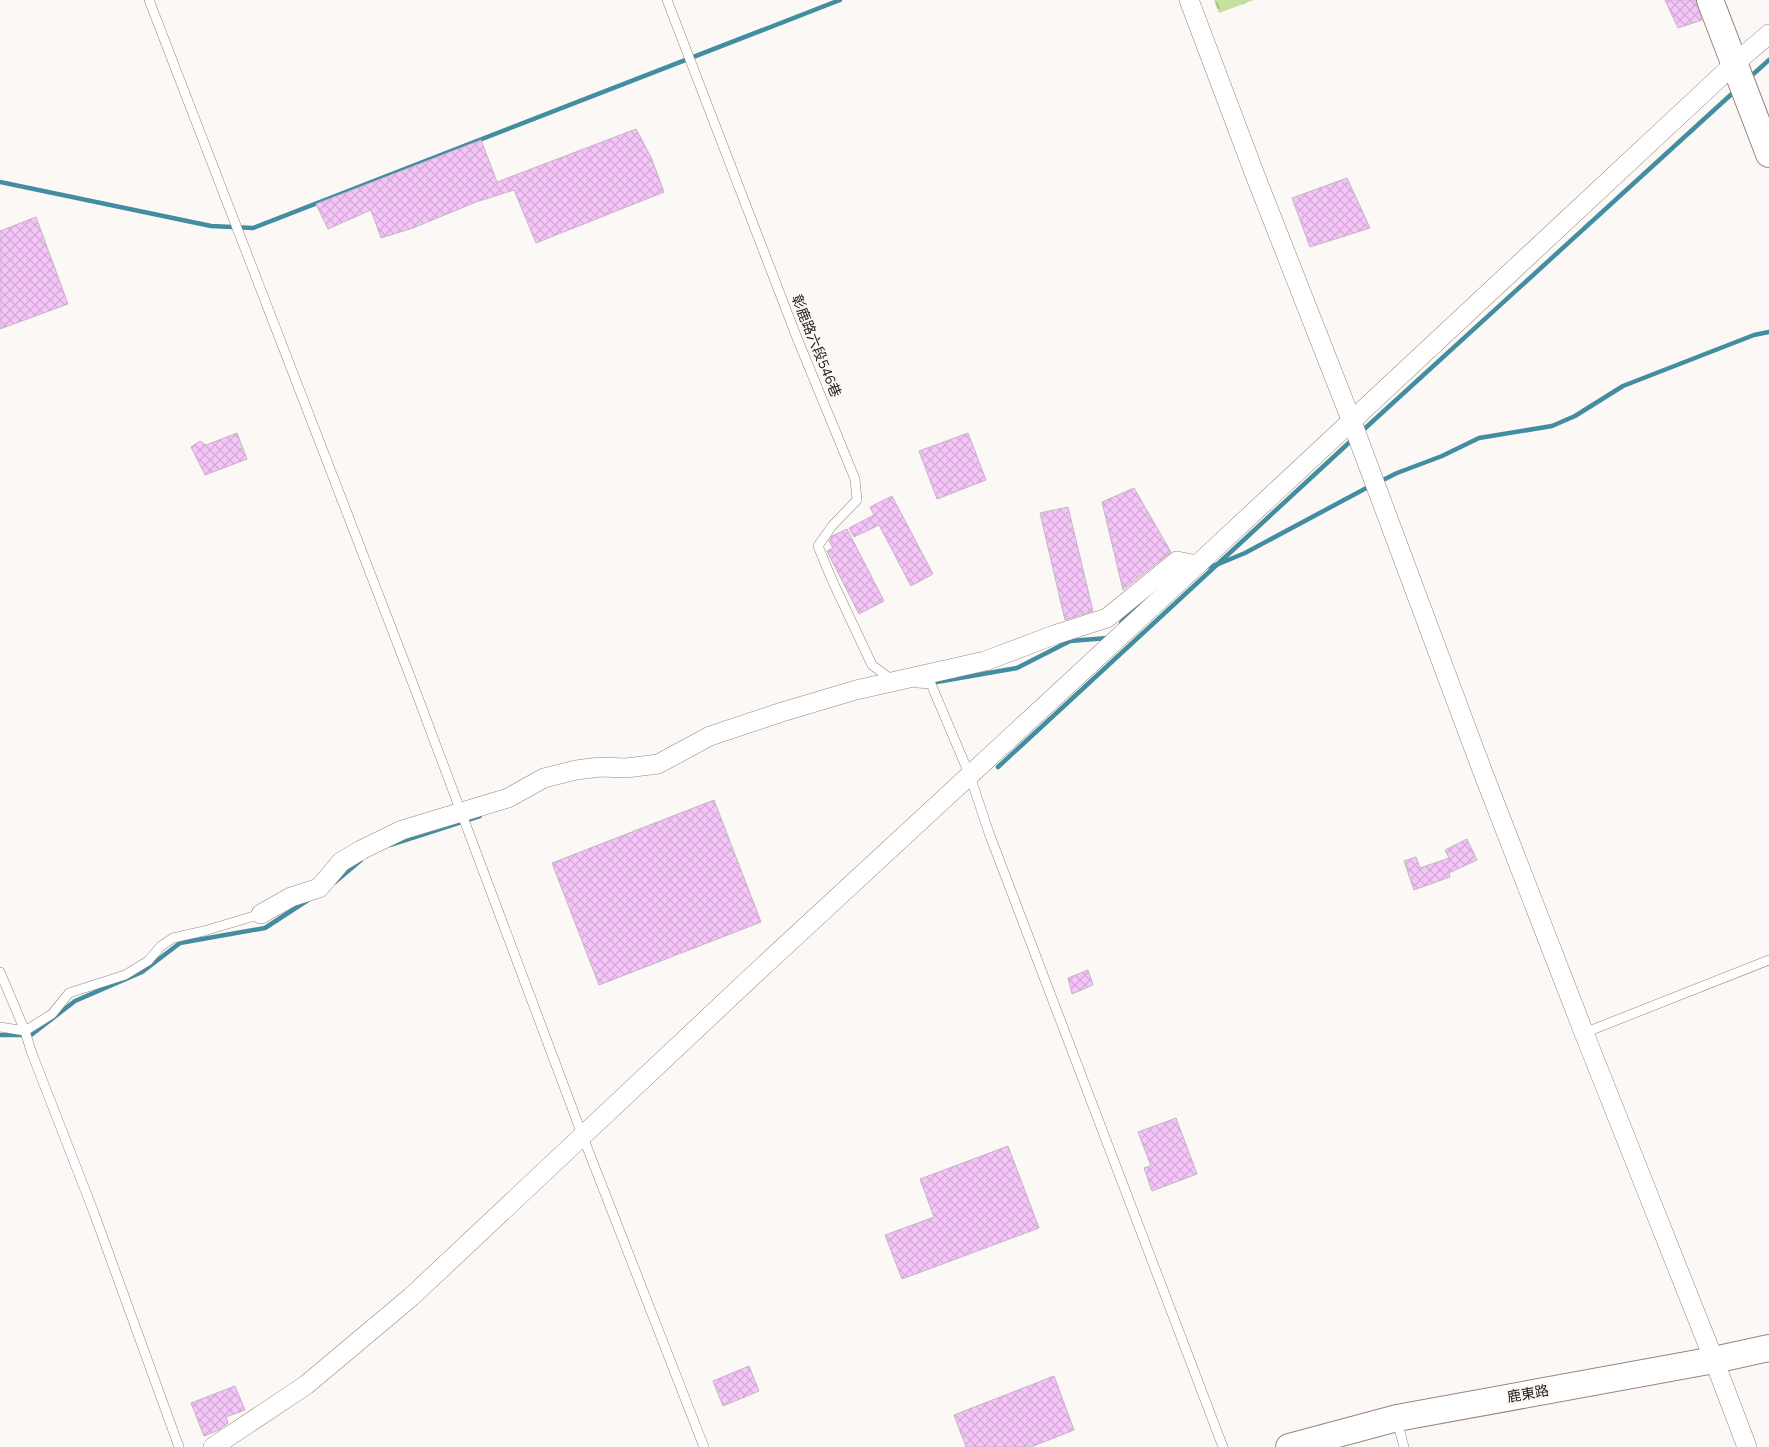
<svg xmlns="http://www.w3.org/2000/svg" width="1769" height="1447" viewBox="0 0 1769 1447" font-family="'Nunito Sans','Noto Sans TC',sans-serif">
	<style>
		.forest { fill: url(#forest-firs) }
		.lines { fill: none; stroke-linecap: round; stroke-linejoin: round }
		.stream { stroke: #428da1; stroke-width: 4.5 }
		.building { fill: url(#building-cross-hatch); stroke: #c4b6c5 }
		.lane-casing { stroke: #98867c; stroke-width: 10 }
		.street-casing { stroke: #98867c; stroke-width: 20 }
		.secondary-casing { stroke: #98867c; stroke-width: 28 }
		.lane { stroke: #fff; stroke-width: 9 }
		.street { stroke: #fff; stroke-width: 19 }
		.secondary { stroke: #fff; stroke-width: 26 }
		.labels { text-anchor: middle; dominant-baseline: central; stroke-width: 5; stroke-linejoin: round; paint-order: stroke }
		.street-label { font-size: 14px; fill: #201a16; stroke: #fcf8f6 }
	</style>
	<defs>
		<pattern id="forest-firs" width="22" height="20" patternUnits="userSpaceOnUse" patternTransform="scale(1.25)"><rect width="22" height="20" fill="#c6e09d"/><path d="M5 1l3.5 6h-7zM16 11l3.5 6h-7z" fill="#aac086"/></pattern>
		<pattern id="building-cross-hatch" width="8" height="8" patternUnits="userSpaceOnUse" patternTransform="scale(1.25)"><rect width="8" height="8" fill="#f5c5f9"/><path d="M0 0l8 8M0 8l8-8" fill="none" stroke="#d2a9d5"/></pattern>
	</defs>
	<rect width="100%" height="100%" fill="#fcf8f6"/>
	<polygon class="forest" points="1214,0 1254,0 1219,13"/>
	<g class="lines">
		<g class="stream">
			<polyline points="1749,78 1769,60"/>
			<polyline points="0,182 211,226 253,228 840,0"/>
			<polyline points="1361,432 1736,90"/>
			<polyline points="1379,482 1397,473 1442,456 1479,438 1552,426 1575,416 1623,386 1754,335 1769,332"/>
			<polyline points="1204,567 1216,565 1245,553 1372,485"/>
			<polyline points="1121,623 1138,604"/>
			<polyline points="931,683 1017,668 1070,641 1108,638"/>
			<polyline points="998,767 1353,439"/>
			<polyline points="390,845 480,816"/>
			<polyline points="335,882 361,860"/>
			<polyline points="0,1035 31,1035 75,1001 142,972 180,943 265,928 308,900"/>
		</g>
	</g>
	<g class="building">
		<polygon points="1665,0 1695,0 1702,20 1678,28"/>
		<polygon points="636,129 651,157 664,192 536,243 514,190 476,202 413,228 381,238 371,210 328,229 316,204 481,140 497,182"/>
		<polygon points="1347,178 1370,228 1310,247 1292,198"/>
		<polygon points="36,217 68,304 0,329 0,231"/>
		<polygon points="237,433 247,459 205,475 191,447 200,441 206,445"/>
		<polygon points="968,433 986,480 937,499 919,451"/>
		<polygon points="1134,488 1171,552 1123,590 1102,502"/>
		<polygon points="892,496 933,574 911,586 879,525 854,537 849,528 874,515 870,507"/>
		<polygon points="1068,507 1093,611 1065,620 1040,513"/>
		<polygon points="847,529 884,601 859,614 827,551 833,548 829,541 832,536"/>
		<polygon points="714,800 761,922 599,985 552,863"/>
		<polygon points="1467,839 1477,860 1449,873 1450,877 1414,890 1404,861 1416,857 1420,868 1449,858 1445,850"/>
		<polygon points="1088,970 1093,985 1072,994 1068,978"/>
		<polygon points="1176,1118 1197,1174 1152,1191 1144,1168 1151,1166 1138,1132"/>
		<polygon points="1008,1146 1039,1228 902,1279 885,1235 934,1217 920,1179"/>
		<polygon points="749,1366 759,1391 723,1406 713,1381"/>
		<polygon points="1054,1376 1074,1430 1031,1447 966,1447 954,1415"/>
		<polygon points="235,1386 245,1410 226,1417 228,1423 219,1430 204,1436 191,1403"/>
	</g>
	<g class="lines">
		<defs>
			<g id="lane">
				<polyline points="149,0 413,684 583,1137 704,1447"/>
				<polyline points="667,0 797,338 855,479 857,500 832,526 818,546 832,580 872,665 892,680"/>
				<polyline points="917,683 931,684 970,776 989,833 1223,1447"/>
				<polyline points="0,972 25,1031 31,1051 94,1213 179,1447"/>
				<polyline points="0,1027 25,1031 52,1014 69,993 125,975 148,961 161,946 173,938 204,931 261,914"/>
				<polyline points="1584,1033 1769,960"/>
				<polyline points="1397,1421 1404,1447"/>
			</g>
			<g id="street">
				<polyline points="1189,0 1255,175 1352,422 1482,770 1584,1033 1714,1360 1747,1447"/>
				<polyline points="261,914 291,897 319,888 341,862 361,850 402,830 508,798 544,778 576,770 600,767 626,768 658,764 710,736 782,712 856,690 985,661 1054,635 1107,618 1177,561 1197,565 1735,63 1769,34"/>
				<polyline points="213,1447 306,1385 411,1297 759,970 1197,565"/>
			</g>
			<g id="secondary">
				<polyline points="1710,0 1769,154"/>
				<polyline points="1289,1447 1397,1418 1714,1360 1769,1348"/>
			</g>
		</defs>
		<use href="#lane" class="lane-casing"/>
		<use href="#street" class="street-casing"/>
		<use href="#secondary" class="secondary-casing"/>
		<use href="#lane" class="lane"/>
		<use href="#street" class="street"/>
		<use href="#secondary" class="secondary"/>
	</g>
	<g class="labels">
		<g class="street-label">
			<text transform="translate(816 346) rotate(68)">彰鹿路六段546巷</text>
			<text transform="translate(1528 1394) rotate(-10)">鹿東路</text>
		</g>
	</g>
</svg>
